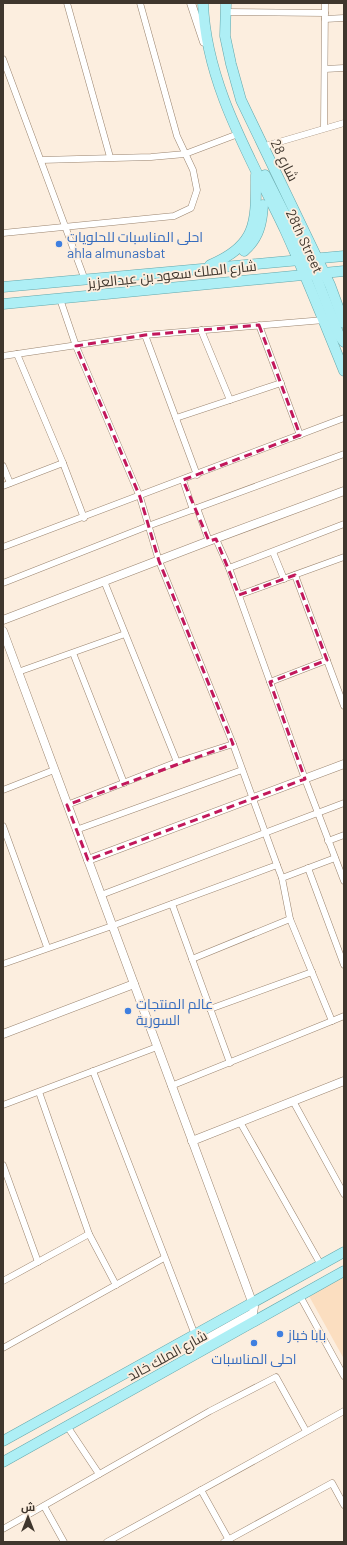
<svg xmlns="http://www.w3.org/2000/svg" width="347" height="1545" viewBox="0 0 347 1545" font-family="Barlow,Cairo,sans-serif">
	<style>
		.built { fill: #fbdec0 }
		.lines { fill: none; stroke-linecap: round; stroke-linejoin: round }
		.minor-casing { stroke: #9a846f; stroke-width: 7 }
		.tertiary-casing { stroke: #9a846f; stroke-width: 9 }
		.primary-casing { stroke: #64a7ab; stroke-width: 11 }
		.minor { stroke: #fff; stroke-width: 6 }
		.tertiary { stroke: #fff; stroke-width: 8 }
		.primary { stroke: #aeeff5; stroke-width: 10 }
		.marked { fill: none; stroke: #c2185b; stroke-width: 3; stroke-dasharray: 8 5; stroke-linejoin: round }
		.shop-dot { fill: #3f7fe0; stroke: #fceedf; stroke-width: 1.5 }
		.labels { text-anchor: middle; dominant-baseline: central; stroke-width: 3.5; stroke-linejoin: round; paint-order: stroke }
		.street-label { font-size: 14px; fill: #3f362d; stroke: #fceedf }
		.shop-label { font-size: 14px; fill: #366cbe; stroke: #fceedf; text-anchor: start }
	</style>
	<rect width="100%" height="100%" fill="#fceedf"/>
	<polygon class="built" points="344,1277 344,1359 309,1296"/>
	<g class="lines">
		<defs>
			<g id="minor">
				<polyline points="67,3 110,157"/>
				<polyline points="225,12 325,13"/>
				<polyline points="325,19 344,18"/>
				<polyline points="3,59 85,280"/>
				<polyline points="325,69 344,68"/>
				<polyline points="324,128 325,3"/>
				<polyline points="262,147 344,123"/>
				<polyline points="41,160 151,157 185,154 238,134"/>
				<polyline points="3,233 174,216 191,208 197,190 193,170 177,136 140,3"/>
				<polyline points="259,325 300,435"/>
				<polyline points="201,330 230,400"/>
				<polyline points="145,335 197,475"/>
				<polyline points="17,354 63,463 84,518"/>
				<polyline points="3,356 145,335 324,320"/>
				<polyline points="176,418 281,383"/>
				<polyline points="3,466 10,483"/>
				<polyline points="183,480 193,510"/>
				<polyline points="3,486 63,463"/>
				<polyline points="197,508 209,541"/>
				<polyline points="216,539 229,568 305,779 344,881"/>
				<polyline points="3,547 344,418"/>
				<polyline points="273,552 284,579"/>
				<polyline points="229,568 344,524"/>
				<polyline points="295,575 344,706"/>
				<polyline points="3,583 148,526 344,454"/>
				<polyline points="239,595 344,557"/>
				<polyline points="73,653 124,783"/>
				<polyline points="18,672 125,634"/>
				<polyline points="270,682 327,660"/>
				<polyline points="177,762 233,744"/>
				<polyline points="3,790 54,770"/>
				<polyline points="67,805 177,762 104,581"/>
				<polyline points="3,826 47,947"/>
				<polyline points="76,830 242,770"/>
				<polyline points="328,841 344,835"/>
				<polyline points="308,868 344,965"/>
				<polyline points="282,878 335,858"/>
				<polyline points="101,895 344,803"/>
				<polyline points="172,904 230,1063"/>
				<polyline points="192,959 290,919"/>
				<polyline points="3,964 112,926 277,865 233,744 159,561 140,497 76,346 60,299"/>
				<polyline points="210,1009 312,972"/>
				<polyline points="332,1021 344,1016"/>
				<polyline points="93,1071 195,1335"/>
				<polyline points="171,1086 332,1021 290,919 282,878 277,865"/>
				<polyline points="39,1092 89,1234 116,1285"/>
				<polyline points="293,1101 344,1194"/>
				<polyline points="3,1105 157,1047"/>
				<polyline points="240,1122 321,1265"/>
				<polyline points="3,1165 38,1262"/>
				<polyline points="3,1281 89,1234"/>
				<polyline points="300,1296 344,1376"/>
				<polyline points="3,1348 164,1258"/>
				<polyline points="67,1426 99,1474"/>
				<polyline points="201,1490 230,1542"/>
				<polyline points="44,1506 64,1542"/>
				<polyline points="3,1529 210,1411 276,1377 306,1431"/>
				<polyline points="107,1542 344,1411"/>
				<polyline points="224,1542 332,1483 344,1505"/>
			</g>
			<g id="tertiary">
				<polyline points="191,3 204,42"/>
				<polyline points="3,620 209,541 344,491"/>
				<polyline points="3,631 254,1307 253,1313 210,1337 191,1355"/>
				<polyline points="88,860 344,764"/>
				<polyline points="3,1034 134,984"/>
				<polyline points="192,1141 344,1081"/>
			</g>
			<g id="primary">
				<path d="M 203,3 C 206,85 251,158 285,230 C 306,276 325,324 344,371"/>
				<polyline points="226,3 225,36 231,64 241,100 330,285 344,323"/>
				<polyline points="265,175 315,274 339,335 344,342"/>
				<path d="M 244,251 C 259,238 262,223 263,205"/>
				<path d="M 210,265 C 258,245 256,221 256,175"/>
				<polyline points="3,287 344,256"/>
				<polyline points="3,304 344,271"/>
				<polyline points="3,1441 344,1252"/>
				<polyline points="3,1462 344,1271"/>
			</g>
		</defs>
		<use href="#minor" class="minor-casing"/>
		<use href="#tertiary" class="tertiary-casing"/>
		<use href="#primary" class="primary-casing"/>
		<use href="#minor" class="minor"/>
		<use href="#tertiary" class="tertiary"/>
		<use href="#primary" class="primary"/>
	</g>
	<path class="marked" d="M 259,325 L 300,435 L 183,480 L 209,541 L 216,539 L 239,595 L 295,575 L 327,660 L 270,682 L 305,779 L 88,860 L 67,805 L 233,744 L 159,561 L 140,497 L 76,346 L 145,335 Z"/>
	<g class="shop-dot">
		<circle cx="59" cy="244" r="4"/>
		<circle cx="128" cy="1011" r="4"/>
		<circle cx="280" cy="1334" r="4"/>
		<circle cx="254" cy="1343" r="4"/>
	</g>
	<g class="labels">
		<g class="street-label">
			<text transform="translate(285 160) rotate(64)">شارع 28</text>
			<text transform="translate(305 241) rotate(65)">28th Street</text>
			<text transform="translate(172 274) rotate(-6)">شارع الملك سعود بن عبدالعزيز</text>
			<text transform="translate(167 1355) rotate(-29)">شارع الملك خالد</text>
		</g>
		<g class="shop-label">
			<text x="67" y="236">احلى المناسبات للحلويات<tspan x="67" dy="16">ahla almunasbat</tspan></text>
			<text x="136" y="1003">عالم المنتجات<tspan x="136" dy="16">السورية</tspan></text>
			<text x="288" y="1334">بابا خباز</text>
			<text x="254" y="1358" text-anchor="middle">احلى المناسبات</text>
		</g>
	</g>
	<rect width="347" height="1545" fill="none" stroke="#3f362d" stroke-width="8"/>
	<g transform="translate(28 1517)" stroke="#fceedf" stroke-width="3" paint-order="stroke">
	<path d="M0-3L7 15L0 10L-7 15Z" fill="#3f362d"/>
	<text y="-6" font-size="11" font-weight="bold" text-anchor="middle" fill="#3f362d">ش</text>
	</g>
</svg>
